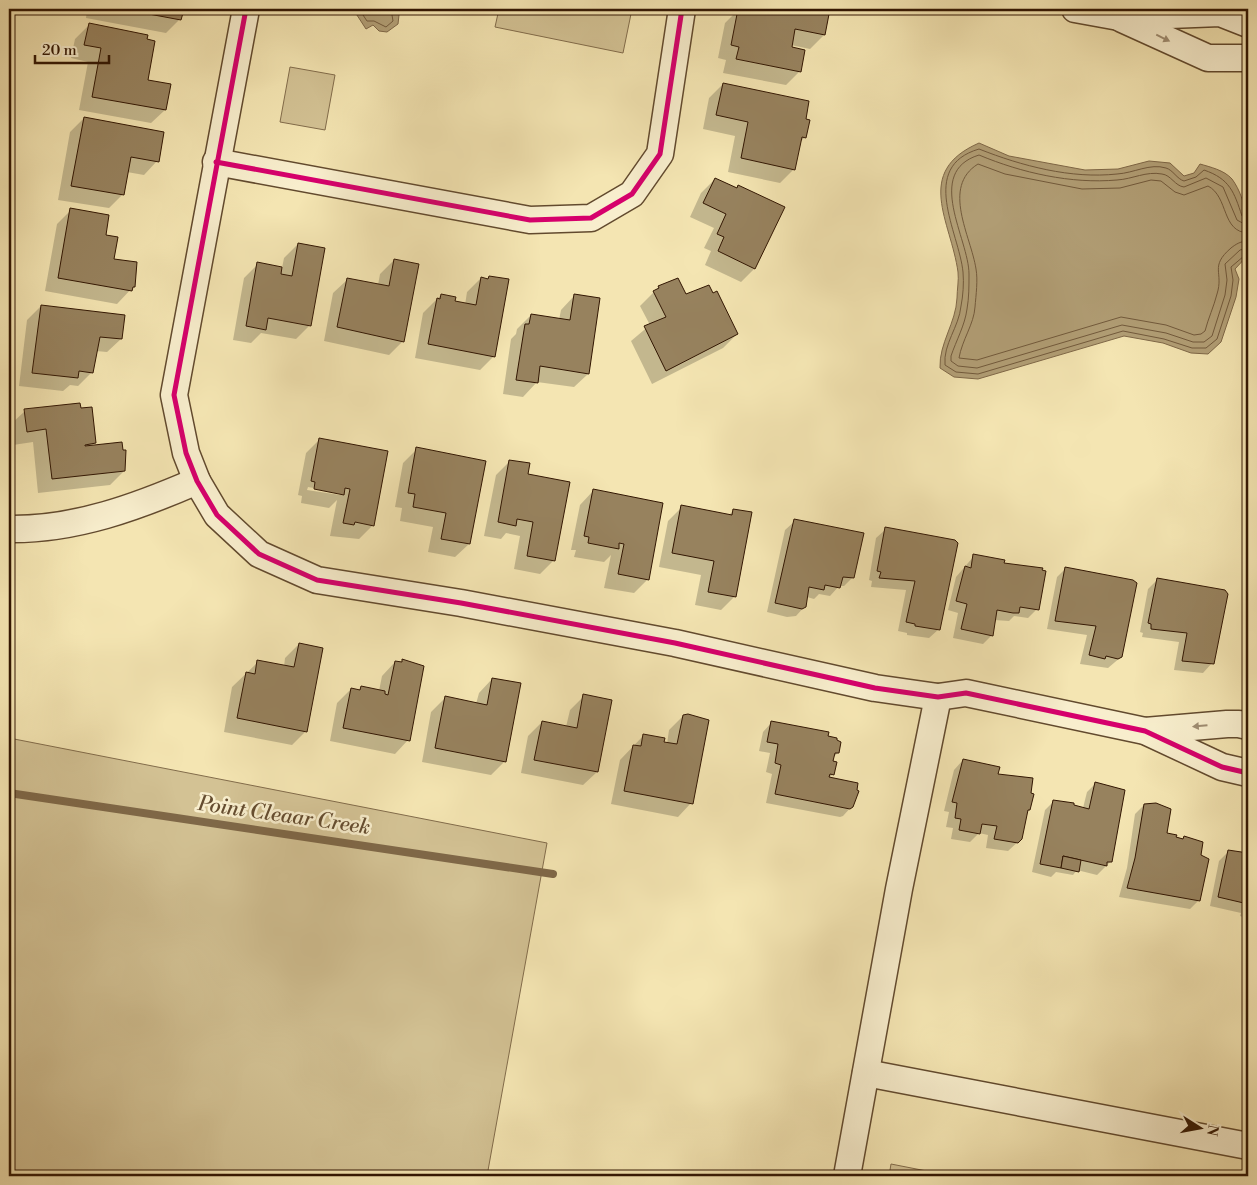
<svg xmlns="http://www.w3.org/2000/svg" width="1257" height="1185" viewBox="0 0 1257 1185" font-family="'Libre Bodoni',serif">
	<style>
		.green { fill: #d3c294; stroke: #826c4b }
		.water { fill: #b29f76; stroke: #7f6848 }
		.shadow { fill: #0003; fill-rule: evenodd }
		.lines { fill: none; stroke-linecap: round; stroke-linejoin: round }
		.shore { stroke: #725a3c; stroke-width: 1 }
		.stream { stroke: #7f6848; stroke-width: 8 }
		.building { fill: #97825e; stroke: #321602 }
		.minor-casing { stroke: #624a2e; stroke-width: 29 }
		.minor { stroke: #f8eecd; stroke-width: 26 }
		.cycleway-casing { stroke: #f8eecd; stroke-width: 8 }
		.cycleway { stroke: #d6006c; stroke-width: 5 }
		.oneway { fill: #9f8d72 }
		.labels { text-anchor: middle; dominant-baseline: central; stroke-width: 5; stroke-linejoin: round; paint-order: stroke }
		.water-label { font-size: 21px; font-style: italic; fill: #654d30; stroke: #f8eecd }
	</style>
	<rect width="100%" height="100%" fill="#f4e5b2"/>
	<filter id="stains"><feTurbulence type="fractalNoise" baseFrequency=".004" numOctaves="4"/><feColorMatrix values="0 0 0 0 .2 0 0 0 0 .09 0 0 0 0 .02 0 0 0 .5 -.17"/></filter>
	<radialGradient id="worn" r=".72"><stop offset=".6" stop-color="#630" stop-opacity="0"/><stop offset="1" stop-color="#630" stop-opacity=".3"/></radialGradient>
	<g class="green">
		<polygon points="499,9 632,9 623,53 495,27"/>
		<polygon points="290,67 335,75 325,130 280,122"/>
		<polygon points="9,738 547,843 487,1176 9,1176"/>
		<polygon points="891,1164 952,1176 889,1176"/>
	</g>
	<g class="water">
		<polygon points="353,9 395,9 399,15 398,24 387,32 379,31 373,25 366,29"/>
		<path d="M 979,143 L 1009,156 L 1085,170 L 1118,169 L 1149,161 L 1170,163 L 1184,176 L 1194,173 L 1200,164 C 1210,167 1224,170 1232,179 C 1248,201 1248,230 1248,255 L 1235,269 L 1239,279 L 1236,297 L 1221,342 L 1208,354 L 1191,353 L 1163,343 L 1124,336 L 978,379 L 954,377 L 940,368 C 939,343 956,323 957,298 C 957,290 959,280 958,272 C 951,221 913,172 979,143 Z"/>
	</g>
	<g class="shadow">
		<polygon points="87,9 186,9 180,19 166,33 86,18"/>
		<polygon points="739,9 829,9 824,35 810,49 791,45 800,71 786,85 723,73 726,60 718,58 725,23"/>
		<polygon points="89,25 147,81 165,110 151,123 79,110 88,62 71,58 75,39"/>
		<polygon points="723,84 804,120 805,137 800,142 794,169 780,183 728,172 735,136 703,129 709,98"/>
		<polygon points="84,118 157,161 144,175 127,172 123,194 109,208 58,200 70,132"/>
		<polygon points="715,179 754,269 741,282 705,265 711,251 704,248 714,228 690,217 701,193"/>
		<polygon points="71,210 104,236 113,260 134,286 117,304 45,291 57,224"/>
		<polygon points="298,244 310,325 296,339 261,333 251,343 233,340 244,278 258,264 282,268 284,258"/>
		<polygon points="394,260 403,341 389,355 324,341 333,293 347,280 378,285 380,274"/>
		<polygon points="489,277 494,356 480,370 415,358 423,313 441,295 454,302 465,305 467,292 481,278 487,280"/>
		<polygon points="659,287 737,334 723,348 652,384 631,341 650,325 640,306"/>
		<polygon points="574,296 588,374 574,387 537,382 523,397 503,394 511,339 516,334 517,329 531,315 559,320 561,310"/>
		<polygon points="41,306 121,339 107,352 96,351 92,372 78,386 70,385 63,391 19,386 27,320"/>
		<polygon points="25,411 95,443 90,447 124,471 110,485 38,493 33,442 13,445 11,424"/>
		<path d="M 320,439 L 373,525 L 359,539 L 330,536 L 337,500 L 329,508 L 301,503 L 302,496 L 298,495 L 306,453 ZM 308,487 L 342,493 L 340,495 L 307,490 Z"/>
		<polygon points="417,449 469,544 455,557 428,552 433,527 400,521 402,508 395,507 403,463"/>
		<polygon points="510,461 527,475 554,560 540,574 514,569 520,536 506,533 501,539 484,536 496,475"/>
		<polygon points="593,491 647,580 634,593 604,588 611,555 604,562 574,557 576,550 571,550 580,505"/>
		<polygon points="682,507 728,516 734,510 735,596 721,610 695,605 701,575 659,567 668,521"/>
		<polygon points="795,521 853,577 844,586 839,586 830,596 819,594 814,599 807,597 805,606 796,616 787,617 767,612 785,530"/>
		<polygon points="886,529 954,542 939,629 929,638 907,635 907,633 898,631 906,590 871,587 872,581 869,580 876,538"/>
		<polygon points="974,556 1003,564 1037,609 1028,618 1014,616 1009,621 994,620 992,635 983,644 953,638 958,613 948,610 956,577"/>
		<polygon points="1066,568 1121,657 1108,668 1080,664 1087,635 1047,629 1057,577"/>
		<polygon points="1158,579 1212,663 1203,673 1174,670 1179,642 1142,637 1143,633 1140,632 1148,589"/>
		<polygon points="299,644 306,731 292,745 224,732 232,687 258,662 284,667 285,658"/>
		<polygon points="403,661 408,740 395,754 330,741 337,703 351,689 358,691 361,688 379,691 382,676 395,662 400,663"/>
		<polygon points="492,679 505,761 491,775 422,762 431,712 445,698 476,704 479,693"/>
		<polygon points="584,696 597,772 583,785 521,773 528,736 542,722 566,727 570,710"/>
		<polygon points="683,716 691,803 678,817 611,804 620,760 643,736 667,744 669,730"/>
		<polygon points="772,722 827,737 838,753 832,758 833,774 829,778 852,806 843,816 840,817 766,803 772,774 766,772 770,753 759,751 763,732"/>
		<polygon points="963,760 997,775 1032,779 1029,810 1026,813 1021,839 1008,851 986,848 988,835 979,833 970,842 951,839 953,828 946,827 949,812 944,811 954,770"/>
		<polygon points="1096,783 1111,861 1097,875 1077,870 1073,875 1056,872 1051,877 1032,872 1045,810 1054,801 1083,808 1087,792"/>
		<polygon points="1144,805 1166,833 1181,840 1184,837 1199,855 1199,900 1190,909 1119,897 1127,868 1135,814"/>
		<polygon points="1229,851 1248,854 1248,914 1243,917 1240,916 1241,913 1210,906 1219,861"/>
	</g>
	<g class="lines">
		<g class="shore">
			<polyline points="359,9 367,21 374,21 386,27 393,21 391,9"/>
			<path d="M 1248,220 L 1242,216 C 1234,192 1230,179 1204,170 L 1196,177 L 1184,181 C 1177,179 1173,170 1166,168 C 1150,163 1134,173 1117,174 C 1071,179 1022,166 979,149 C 918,167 959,232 963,272 C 964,283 963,296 961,306 C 959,327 943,344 945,365 L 956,372 L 978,374 L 1123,331 L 1164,339 L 1192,348 L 1206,348 L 1217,339 L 1231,296 L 1233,280 L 1231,267 L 1244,256 L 1248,255"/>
			<path d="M 1248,226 L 1237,220 L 1223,187 L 1206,178 L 1184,187 C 1175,186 1171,175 1162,174 C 1146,171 1133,179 1117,180 C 1071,184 1022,173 979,155 C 924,172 969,239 969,274 C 969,286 969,298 967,309 C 965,325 956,341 951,356 L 951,361 L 958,366 L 977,368 L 1122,325 L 1166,333 L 1193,342 L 1204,342 L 1212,336 L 1225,295 L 1227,280 L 1225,264 L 1240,250 L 1248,248"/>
			<path d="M 1248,233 C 1221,232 1229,197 1208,186 L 1184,195 L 1175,192 L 1161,181 L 1151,180 L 1120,188 L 1082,189 L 1005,174 L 978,164 C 941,187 971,236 976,269 C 978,280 976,295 975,307 C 974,324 962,340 959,358 L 977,360 L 1121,317 L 1166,325 L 1194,335 L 1201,334 L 1205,331 C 1208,319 1214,306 1217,294 C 1224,272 1209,267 1231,248 C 1236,244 1241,241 1248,241"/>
		</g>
		<polyline class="stream" points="9,793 553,874"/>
	</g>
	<g class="building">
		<polygon points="122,9 187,9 186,14 183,13 181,20"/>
		<polygon points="738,9 747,10 830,9 825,35 795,29 792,47 805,50 801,72 736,59 739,47 731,45"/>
		<polygon points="89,23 148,35 147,39 155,41 148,80 171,84 166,110 92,97 101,48 84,45"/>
		<polygon points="723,83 809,101 806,119 810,120 806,138 802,137 795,170 741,158 748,122 716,115"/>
		<polygon points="84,117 164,132 159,162 131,157 124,195 71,186"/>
		<polygon points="715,178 737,188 738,185 785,207 755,269 718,251 724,237 717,234 726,214 703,203"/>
		<polygon points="70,208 109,215 106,235 118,237 114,259 137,262 135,287 133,287 132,291 58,278"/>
		<polygon points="298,243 325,248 311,326 268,318 266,330 246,326 257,262 282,267 281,274 292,276"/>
		<polygon points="394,259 419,264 404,342 337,327 347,278 389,286"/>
		<polygon points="489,276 509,279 495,357 428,344 437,298 440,299 441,294 456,297 455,301 476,305 481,277 488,279"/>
		<polygon points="678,278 686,294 709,285 713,293 717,291 738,334 666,371 644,326 666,317 653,291 659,288 658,286"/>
		<polygon points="574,294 600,298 589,374 540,366 538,383 516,380 525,324 529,324 531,314 570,320"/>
		<polygon points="41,305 125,315 122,339 100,337 93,373 79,371 78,378 32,373"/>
		<polygon points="80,403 81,408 92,407 96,443 85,445 85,446 122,442 123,450 126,450 125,471 52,479 46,429 27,432 24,409"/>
		<polygon points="319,438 388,451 374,526 355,522 354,525 343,523 350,489 345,488 344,495 314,489 315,482 311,481"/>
		<polygon points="416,447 486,461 470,544 441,539 446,513 413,507 415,494 408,493"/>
		<polygon points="509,460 530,463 528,474 570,482 555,561 527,556 533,522 517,519 516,526 498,522"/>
		<polygon points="593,489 663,503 649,580 618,574 624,544 619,543 619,549 588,543 589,537 584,536"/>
		<polygon points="681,505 732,515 733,509 752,512 736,597 708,592 714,561 672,553"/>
		<polygon points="794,519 864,533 854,578 843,577 840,588 825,585 824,590 809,587 806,607 802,609 775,603"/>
		<polygon points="885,527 955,540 958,543 940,630 915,626 915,624 906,622 915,581 879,578 881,572 877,571"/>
		<polygon points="973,554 1005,560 1004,563 1043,568 1042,570 1046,571 1039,610 1020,607 1019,613 1013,613 997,610 993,636 961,629 967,604 956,601 965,566 971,568"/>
		<polygon points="1065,567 1133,580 1137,583 1122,657 1118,659 1106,656 1105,659 1089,655 1096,626 1055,621"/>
		<polygon points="1157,578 1225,590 1228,594 1214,664 1182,661 1187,633 1151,629 1151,624 1148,623"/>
		<polygon points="299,643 323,648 307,732 237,718 246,672 255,674 257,660 294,667"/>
		<polygon points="402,659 424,666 410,741 343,728 351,688 360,690 361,686 385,691 385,694 388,695 395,661 402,662"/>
		<polygon points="492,678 521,683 506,762 435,748 445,696 487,705"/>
		<polygon points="583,694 612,700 598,772 534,760 542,721 577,728"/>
		<polygon points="688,714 709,720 693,804 624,791 633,745 641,746 643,734 665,738 664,742 677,744 683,715"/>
		<polygon points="771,721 829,732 828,736 837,738 837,740 841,742 839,753 835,753 833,761 837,762 834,775 830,774 829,777 858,783 857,790 859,791 853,807 850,809 775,794 781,765 775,763 778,744 767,742"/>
		<polygon points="963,759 1000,767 998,774 1033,778 1031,793 1034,794 1030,810 1028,810 1022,839 1018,843 994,839 997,826 982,824 980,834 959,830 961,819 955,818 957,803 952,802"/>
		<polygon points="1095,782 1125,790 1112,862 1107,862 1107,866 1063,856 1061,868 1040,864 1053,800 1074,803 1074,805 1089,809"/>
		<polygon points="1156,803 1171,809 1167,833 1177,835 1176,837 1183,839 1184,836 1203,842 1201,855 1209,859 1200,901 1127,888 1135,858 1144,804"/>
		<polygon points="1228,850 1248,853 1248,904 1218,897"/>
		<polygon points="1063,856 1081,860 1079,872 1061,868"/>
	</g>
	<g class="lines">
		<defs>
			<g id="minor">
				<polyline points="246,9 174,395 186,453 197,481 217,515 259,554 317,580 461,603 675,643 875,688 938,697 966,693 1145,731 1222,767 1248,773"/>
				<polyline points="1075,9 1119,17 1220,13 1248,24"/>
				<polyline points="1122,19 1208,58 1248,58"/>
				<polyline points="216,162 530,220 591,218 632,194 660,154 682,9"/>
				<path d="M 9,529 C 75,530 137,507 197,481"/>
				<polyline points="1145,731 1227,724 1239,724 1248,726"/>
				<polyline points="866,1073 1248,1146"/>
				<polyline points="847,1176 899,889 938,697"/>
			</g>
		</defs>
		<use href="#minor" class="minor-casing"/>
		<use href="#minor" class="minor"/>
		<defs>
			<g id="cycleway">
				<polyline points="246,9 174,395 186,453 197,481 217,515 259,554 317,580 461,603 675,643 875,688 938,697 966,693 1145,731 1222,767 1248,773"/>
				<polyline points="216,162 530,220 591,218 632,194 660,154 682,9"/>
			</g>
		</defs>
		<use href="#cycleway" class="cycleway-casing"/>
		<use href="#cycleway" class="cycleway"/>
	</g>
	<defs><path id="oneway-solid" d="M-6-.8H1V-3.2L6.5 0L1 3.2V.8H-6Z" transform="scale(1.25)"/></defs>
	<g class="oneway">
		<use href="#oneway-solid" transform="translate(1163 38) rotate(26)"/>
		<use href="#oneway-solid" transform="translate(1200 726) rotate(175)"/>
	</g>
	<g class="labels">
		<g class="water-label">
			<text transform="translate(284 816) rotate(8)">Point Cleaar Creek</text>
		</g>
	</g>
	<rect width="1257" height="1185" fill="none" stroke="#f4e5b2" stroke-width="30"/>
	<rect x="10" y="10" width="1237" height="1165" fill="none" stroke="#321602" stroke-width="2.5"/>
	<rect x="15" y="15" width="1227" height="1155" fill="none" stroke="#321602"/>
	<g transform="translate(1200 1128) rotate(101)" stroke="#f8eecd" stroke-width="4" paint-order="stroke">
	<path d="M0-4L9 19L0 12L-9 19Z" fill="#321602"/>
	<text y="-8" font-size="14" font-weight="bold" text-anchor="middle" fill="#321602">N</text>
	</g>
	<path d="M35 55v8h74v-8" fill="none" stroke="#321602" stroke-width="2.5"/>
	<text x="42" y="55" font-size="15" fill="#321602" stroke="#f8eecd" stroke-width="4" paint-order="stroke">20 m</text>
	<rect width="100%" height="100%" filter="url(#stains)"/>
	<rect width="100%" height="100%" fill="url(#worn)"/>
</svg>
